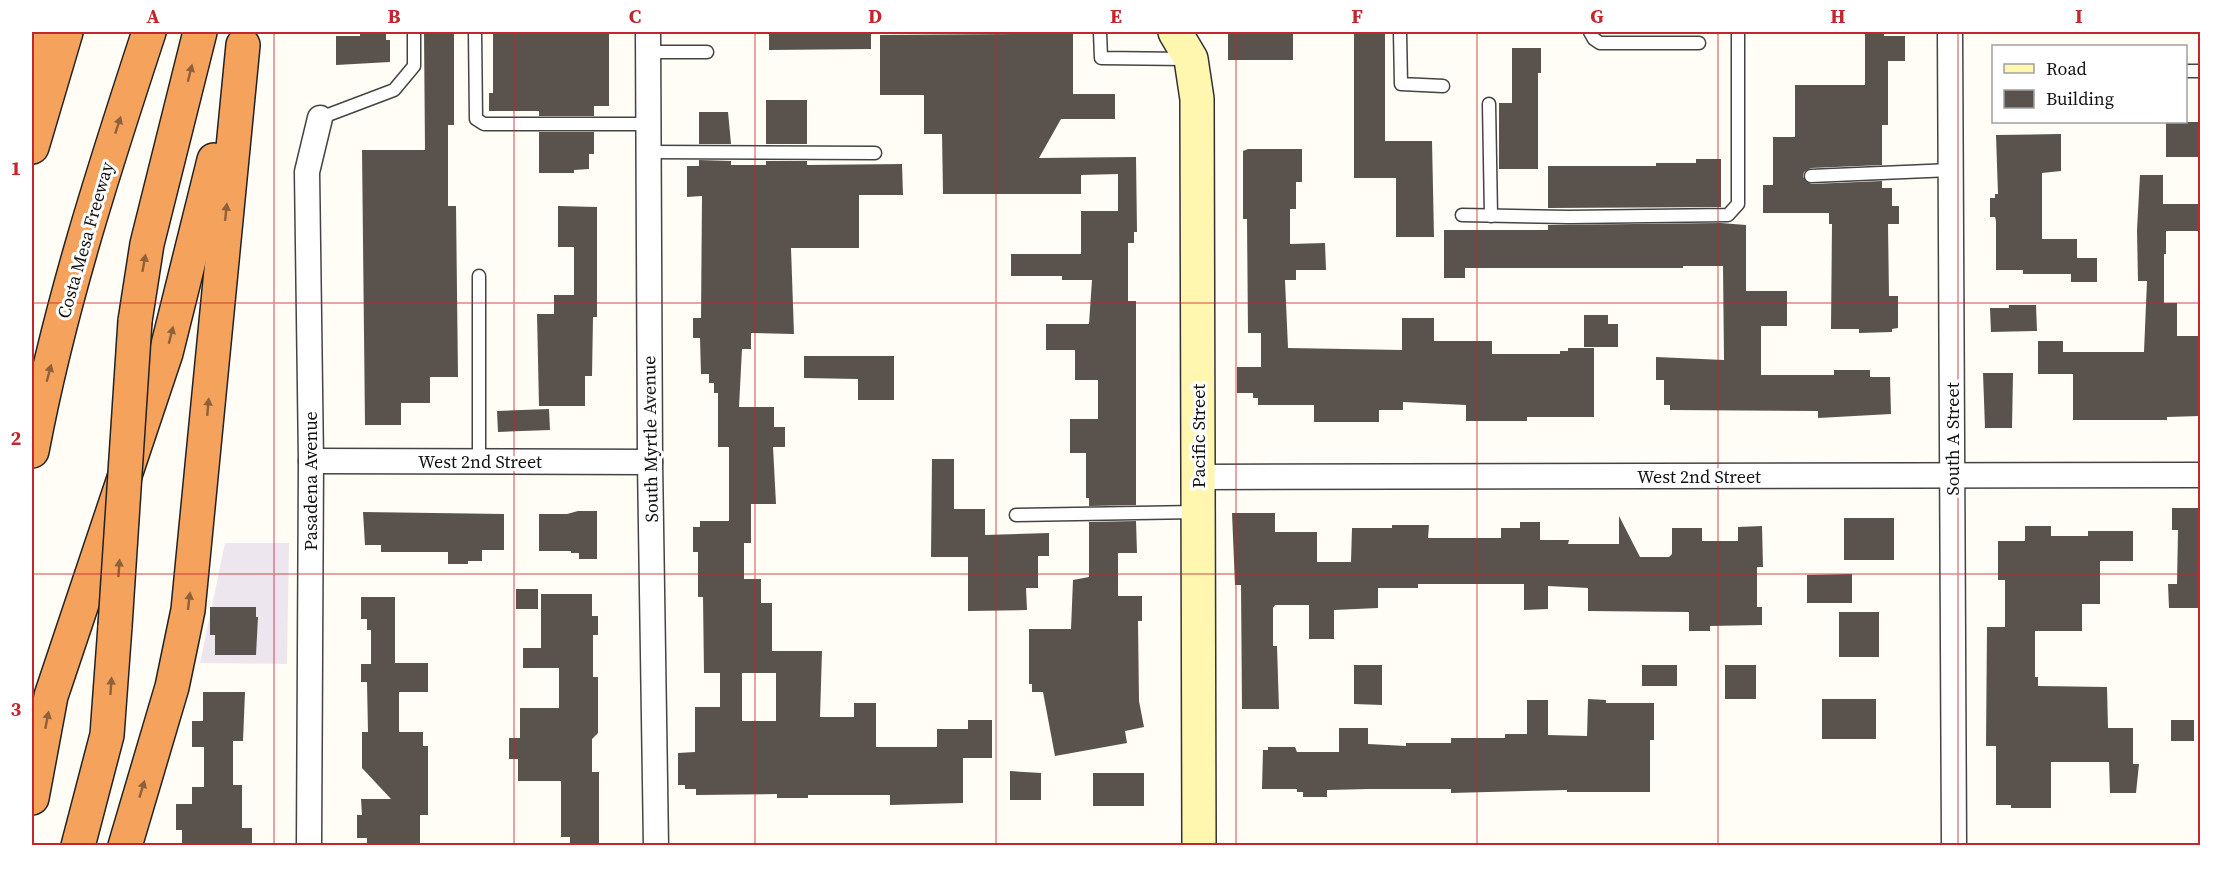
<svg xmlns="http://www.w3.org/2000/svg" width="2232" height="877" viewBox="0 0 2232 877" font-family="'Source Serif 4',serif">
	<style>
		.industrial { fill: #eee6ef }
		.building { fill: #5a524d; fill-rule: evenodd }
		.lines { fill: none; stroke-linecap: round; stroke-linejoin: round }
		.lane-casing { stroke: #444; stroke-width: 15 }
		.street-casing { stroke: #444; stroke-width: 27 }
		.secondary-casing { stroke: #333; stroke-width: 36 }
		.highway-casing { stroke: #222; stroke-width: 36 }
		.lane { stroke: #fff; stroke-width: 12 }
		.street { stroke: #fff; stroke-width: 24 }
		.secondary { stroke: #fff6b0; stroke-width: 33 }
		.highway { stroke: #f5a25d; stroke-width: 33 }
		.highway-bridge-casing { stroke: #222; stroke-width: 36; stroke-linecap: butt }
		.highway-bridge { stroke: #f5a25d; stroke-width: 33 }
		.oneway { fill: #8e613b }
		.grid { fill: none; stroke: #c4262e; stroke-width: 1.5; stroke-opacity: 0.55 }
		.labels { text-anchor: middle; dominant-baseline: central; stroke-width: 6; stroke-linejoin: round; paint-order: stroke }
		.street-label { font-size: 18px; fill: #111; stroke: #fff }
		.neatline { fill: none; stroke: #c4262e; stroke-width: 2 }
		.grid-label { font-size: 20px; text-anchor: middle; font-weight: bold; fill: #c4262e }
	</style>
	<rect width="100%" height="100%" fill="#fffdf5"/>
	<polygon class="industrial" points="225,543 289,543 287,664 200,663"/>
	<g class="building">
		<polygon points="360,32 386,32 386,40 390,40 390,62 336,65 336,36 360,36"/>
		<polygon points="424,32 454,32 454,125 448,125 448,206 456,206 458,377 430,377 430,403 401,403 401,425 365,425 362,150 425,150"/>
		<polygon points="493,32 609,32 609,106 594,106 594,116 539,116 539,111 489,111 489,93 493,93"/>
		<polygon points="769,32 871,32 871,49 769,50"/>
		<polygon points="1014,32 1073,32 1073,94 1115,94 1115,119 1061,119 1039,158 1136,157 1137,232 1134,232 1134,243 1128,243 1128,301 1136,301 1136,505 1089,506 1089,498 1086,498 1086,453 1070,453 1070,419 1098,419 1098,380 1075,380 1075,350 1046,350 1046,324 1089,324 1092,280 1062,280 1062,276 1011,276 1011,254 1081,254 1081,211 1118,211 1118,174 1081,175 1081,194 943,194 942,134 924,134 924,95 880,95 880,35 1014,34"/>
		<rect x="1228" y="32" width="65" height="28"/>
		<polygon points="1354,32 1385,32 1385,141 1432,141 1434,237 1396,237 1396,178 1354,178"/>
		<polygon points="1865,32 1884,32 1884,36 1905,36 1905,61 1888,61 1888,125 1882,125 1882,165 1811,168 1804,172 1803,177 1811,184 1882,181 1882,188 1892,188 1892,206 1899,206 1899,224 1888,224 1889,296 1898,296 1898,328 1892,329 1892,332 1859,333 1859,329 1831,329 1832,224 1829,224 1829,213 1763,213 1763,185 1773,185 1773,137 1795,137 1795,85 1865,85"/>
		<polygon points="1512,48 1541,48 1541,73 1538,73 1538,169 1499,169 1499,103 1512,103"/>
		<rect x="766" y="100" width="41" height="44"/>
		<polygon points="699,112 728,112 731,144 699,144"/>
		<rect x="2166" y="122" width="34" height="35"/>
		<polygon points="539,132 594,132 594,154 589,154 589,169 574,170 574,173 539,173"/>
		<polygon points="2061,134 2061,171 2042,173 2042,239 2077,239 2077,258 2097,258 2097,282 2071,282 2071,274 2023,274 2023,270 1996,270 1996,221 1995,217 1990,217 1990,198 1995,198 1995,194 1998,194 1996,135"/>
		<polygon points="1248,149 1302,149 1302,182 1296,182 1296,209 1290,209 1290,244 1325,243 1326,270 1296,270 1296,280 1285,280 1288,348 1402,350 1402,318 1434,318 1434,341 1492,341 1492,354 1560,354 1560,351 1568,351 1568,348 1594,348 1594,417 1527,417 1527,421 1466,421 1466,405 1403,402 1403,410 1379,410 1379,422 1314,422 1314,405 1258,405 1258,398 1253,398 1253,393 1237,393 1237,367 1261,367 1261,333 1248,333 1247,219 1243,219 1243,151"/>
		<polygon points="1696,159 1721,159 1721,207 1548,208 1548,166 1656,166 1656,163 1696,163"/>
		<path d="M 699,160 L 731,161 L 731,165 L 766,165 L 766,161 L 807,161 L 807,165 L 902,164 L 903,195 L 859,195 L 859,248 L 791,248 L 794,334 L 751,333 L 751,349 L 742,349 L 739,407 L 774,407 L 774,427 L 785,427 L 785,447 L 773,447 L 776,504 L 751,504 L 751,543 L 744,543 L 744,579 L 761,579 L 761,603 L 772,603 L 772,651 L 822,651 L 820,717 L 854,717 L 854,703 L 876,703 L 876,747 L 937,747 L 937,729 L 968,729 L 968,720 L 992,720 L 992,758 L 963,758 L 963,803 L 890,805 L 890,795 L 808,795 L 808,798 L 777,798 L 777,794 L 696,795 L 696,789 L 685,789 L 685,785 L 678,785 L 678,753 L 695,752 L 695,707 L 720,707 L 720,673 L 704,673 L 703,597 L 698,597 L 698,552 L 693,552 L 693,527 L 700,527 L 700,521 L 729,521 L 729,447 L 718,447 L 718,393 L 714,393 L 714,383 L 709,383 L 709,374 L 701,374 L 700,338 L 693,338 L 693,318 L 701,318 L 702,196 L 687,197 L 687,166 L 699,166 ZM 742,673 L 776,673 L 776,721 L 742,721 Z"/>
		<polygon points="2140,175 2163,175 2163,204 2200,204 2200,231 2166,231 2166,254 2164,254 2164,303 2177,303 2177,336 2200,336 2200,416 2167,417 2167,420 2073,420 2073,374 2038,374 2038,341 2063,341 2063,352 2144,352 2147,281 2138,281 2137,230"/>
		<polygon points="558,206 597,207 597,317 593,317 592,376 585,376 585,406 539,406 537,314 554,314 554,295 574,295 574,247 558,247"/>
		<polygon points="1721,223 1746,225 1746,291 1787,291 1787,326 1761,326 1761,375 1834,375 1834,370 1870,370 1870,377 1890,377 1891,414 1818,418 1818,411 1670,410 1670,405 1664,405 1664,380 1656,380 1656,357 1724,360 1723,266 1683,266 1683,268 1465,268 1465,278 1444,278 1444,230 1548,230 1548,225"/>
		<polygon points="2009,305 2036,305 2037,331 1991,332 1990,308 2009,308"/>
		<polygon points="1584,315 1608,315 1608,324 1618,324 1618,347 1584,347"/>
		<polygon points="804,356 894,356 894,400 858,400 858,379 804,378"/>
		<polygon points="1983,373 2013,373 2012,428 1985,428"/>
		<polygon points="549,409 550,430 498,432 497,411"/>
		<polygon points="932,459 954,459 954,509 985,509 985,535 1049,533 1049,556 1038,556 1038,588 1026,588 1027,610 968,611 968,557 931,557"/>
		<polygon points="2172,508 2200,508 2200,608 2169,608 2168,584 2177,584 2178,530 2172,530"/>
		<polygon points="578,511 597,511 597,559 579,559 579,553 571,553 571,551 539,551 539,514 567,514"/>
		<polygon points="363,512 504,514 504,550 482,550 482,561 468,561 468,564 448,564 448,552 381,552 381,545 365,545"/>
		<polygon points="1232,513 1275,513 1275,532 1317,532 1317,562 1351,562 1352,528 1392,528 1392,525 1429,525 1428,538 1501,538 1501,528 1520,528 1520,522 1540,522 1540,540 1569,540 1568,544 1619,544 1619,516 1640,557 1669,557 1672,554 1672,528 1702,528 1702,541 1738,541 1738,527 1762,526 1763,567 1757,567 1757,607 1762,607 1762,625 1710,626 1710,631 1689,631 1689,612 1588,611 1588,588 1548,586 1548,609 1524,610 1524,584 1418,584 1418,588 1378,588 1378,608 1334,610 1334,639 1309,639 1309,605 1275,605 1273,608 1273,646 1277,646 1279,709 1242,709 1241,585 1235,585"/>
		<rect x="1844" y="518" width="50" height="42"/>
		<polygon points="1136,521 1137,553 1118,553 1118,596 1142,596 1142,621 1138,621 1139,701 1144,727 1125,731 1127,743 1055,756 1043,692 1032,692 1032,684 1029,684 1029,629 1071,629 1073,580 1089,577 1089,522"/>
		<polygon points="2025,526 2051,526 2051,536 2088,536 2088,531 2133,531 2133,561 2100,561 2100,604 2082,604 2082,631 2035,631 2035,677 2038,677 2038,686 2107,687 2108,728 2133,728 2133,764 2139,764 2136,793 2110,793 2109,762 2051,762 2051,808 2011,808 2011,805 1996,805 1996,746 1986,746 1987,627 2005,627 2005,580 1998,580 1998,541 2025,541"/>
		<polygon points="1852,574 1852,603 1807,603 1807,575"/>
		<rect x="516" y="589" width="22" height="20"/>
		<polygon points="541,594 592,594 592,616 598,616 598,635 593,635 593,677 598,677 598,733 592,739 592,772 599,772 599,843 594,843 594,846 570,846 570,837 561,837 561,781 518,781 518,759 509,759 509,738 520,738 520,708 559,708 559,668 523,668 523,648 541,648"/>
		<polygon points="361,597 395,597 395,663 428,663 428,692 399,692 399,732 423,732 423,746 428,746 428,815 420,815 420,846 367,846 367,838 357,838 357,815 362,815 361,799 391,799 362,768 362,732 368,732 367,682 361,682 361,664 371,664 371,630 367,630 367,619 361,619"/>
		<polygon points="210,607 256,607 256,617 258,617 256,655 215,655 215,635 210,635"/>
		<rect x="1839" y="612" width="40" height="45"/>
		<polygon points="1354,665 1382,665 1382,705 1354,704"/>
		<rect x="1642" y="665" width="35" height="21"/>
		<rect x="1725" y="665" width="31" height="34"/>
		<polygon points="203,692 245,692 243,741 233,741 233,785 242,785 242,828 252,828 252,846 182,846 182,830 176,830 176,804 192,804 192,787 204,787 204,747 192,747 192,721 203,721"/>
		<polygon points="1588,699 1606,700 1606,703 1654,703 1654,740 1650,740 1650,792 1567,792 1567,790 1451,793 1451,789 1368,789 1327,790 1327,797 1303,797 1303,792 1297,792 1297,789 1262,789 1263,750 1268,750 1268,747 1295,747 1297,752 1339,752 1339,728 1368,728 1368,744 1406,746 1406,743 1451,743 1451,738 1505,738 1505,734 1527,734 1527,700 1548,700 1548,735 1587,736"/>
		<rect x="1822" y="699" width="54" height="40"/>
		<rect x="2171" y="720" width="23" height="21"/>
		<polygon points="1010,771 1041,773 1041,800 1010,800"/>
		<rect x="1093" y="773" width="51" height="33"/>
	</g>
	<g class="lines">
		<defs>
			<g id="lane">
				<polyline points="475,32 476,119 484,124 648,124"/>
				<polyline points="1100,32 1101,58 1188,59"/>
				<polyline points="1400,32 1401,84 1443,86"/>
				<polyline points="1590,32 1594,39 1600,43 1699,43"/>
				<polyline points="648,52 707,52"/>
				<polyline points="2186,71 2200,71"/>
				<polyline points="1489,104 1491,216"/>
				<polyline points="320,118 394,90 414,66 414,32"/>
				<polyline points="648,152 875,153"/>
				<polyline points="1811,176 1951,170"/>
				<polyline points="1462,215 1569,217 1728,215 1738,204 1738,32"/>
				<polyline points="479,276 479,461"/>
				<polyline points="1016,515 1197,512"/>
			</g>
			<g id="street">
				<polyline points="648,32 650,462 656,846"/>
				<polyline points="1950,32 1954,846"/>
				<polyline points="311,461 650,462"/>
				<polyline points="1198,477 2200,475"/>
				<polyline points="309,846 311,461 307,172 320,118"/>
			</g>
			<polyline id="secondary" points="1175,32 1191,59 1197,99 1199,846"/>
			<g id="highway">
				<polyline points="32,75 40,32"/>
				<polyline points="32,147 66,32"/>
				<polyline points="135,321 147,244 200,32"/>
				<path d="M 32,451 C 59,308 104,169 149,32"/>
				<polyline points="32,798 51,696 166,353 214,160"/>
				<polyline points="78,846 107,735 115,626"/>
				<polyline points="125,846 172,687 188,610 243,45"/>
			</g>
		</defs>
		<use href="#lane" class="lane-casing"/>
		<use href="#street" class="street-casing"/>
		<use href="#secondary" class="secondary-casing"/>
		<use href="#highway" class="highway-casing"/>
		<use href="#lane" class="lane"/>
		<use href="#street" class="street"/>
		<use href="#secondary" class="secondary"/>
		<use href="#highway" class="highway"/>
		<defs>
			<polyline id="highway-bridge" points="115,626 135,321"/>
		</defs>
		<use href="#highway-bridge" class="highway-bridge-casing"/>
		<use href="#highway-bridge" class="highway-bridge"/>
	</g>
	<defs><path id="oneway-solid" d="M-6-.8H1V-3.2L6.5 0L1 3.2V.8H-6Z" transform="scale(1.5)"/></defs>
	<g class="oneway">
		<use href="#oneway-solid" transform="translate(190 73) rotate(-76)"/>
		<use href="#oneway-solid" transform="translate(118 125) rotate(-72)"/>
		<use href="#oneway-solid" transform="translate(226 212) rotate(-84)"/>
		<use href="#oneway-solid" transform="translate(144 263) rotate(-80)"/>
		<use href="#oneway-solid" transform="translate(171 335) rotate(-76)"/>
		<use href="#oneway-solid" transform="translate(49 373) rotate(-75)"/>
		<use href="#oneway-solid" transform="translate(208 407) rotate(-85)"/>
		<use href="#oneway-solid" transform="translate(119 568) rotate(-86)"/>
		<use href="#oneway-solid" transform="translate(189 601) rotate(-83)"/>
		<use href="#oneway-solid" transform="translate(111 686) rotate(-86)"/>
		<use href="#oneway-solid" transform="translate(47 720) rotate(-79)"/>
		<use href="#oneway-solid" transform="translate(142 789) rotate(-73)"/>
	</g>
	<path class="grid" d="M 274,32 L 274,846M 514,32 L 514,846M 755,32 L 755,846M 996,32 L 996,846M 1236,32 L 1236,846M 1477,32 L 1477,846M 1718,32 L 1718,846M 1958,32 L 1958,846M 32,303 L 2200,303M 32,574 L 2200,574"/>
	<g class="labels">
		<g class="street-label">
			<text transform="translate(85 240) rotate(-74)">Costa Mesa Freeway</text>
			<text transform="translate(1198 436) rotate(-90)">Pacific Street</text>
			<text transform="translate(650 439) rotate(-91)">South Myrtle Avenue</text>
			<text transform="translate(1952 439) rotate(-90)">South A Street</text>
			<text x="480" y="461">West 2nd Street</text>
			<text x="1699" y="476">West 2nd Street</text>
			<text transform="translate(310 481) rotate(-90)">Pasadena Avenue</text>
		</g>
	</g>
	<rect width="2232" height="877" fill="none" stroke="#ffffff" stroke-width="66"/>
	<rect x="1992" y="45" width="195" height="78" fill="#ffffff" stroke="#a0a0a0" stroke-width="1.5"/>
	<rect x="2004" y="64" width="30" height="9" fill="#fff6b0" stroke="#a0a0a0" stroke-width="1.5"/>
	<text x="2046" y="75" font-size="18" fill="#111111">Road</text>
	<rect x="2004" y="90" width="30" height="18" fill="#5a524d" stroke="#a0a0a0" stroke-width="1.5"/>
	<text x="2046" y="105" font-size="18" fill="#111111">Building</text>
	<rect x="33" y="33" width="2166" height="811" class="neatline"/>
	<g class="grid-label">
		<text x="153" y="23">A</text>
		<text x="394" y="23">B</text>
		<text x="635" y="23">C</text>
		<text x="875" y="23">D</text>
		<text x="1116" y="23">E</text>
		<text x="1357" y="23">F</text>
		<text x="1597" y="23">G</text>
		<text x="1838" y="23">H</text>
		<text x="2079" y="23">I</text>
		<text x="16" y="175">1</text>
		<text x="16" y="445">2</text>
		<text x="16" y="716">3</text>
	</g>
</svg>
